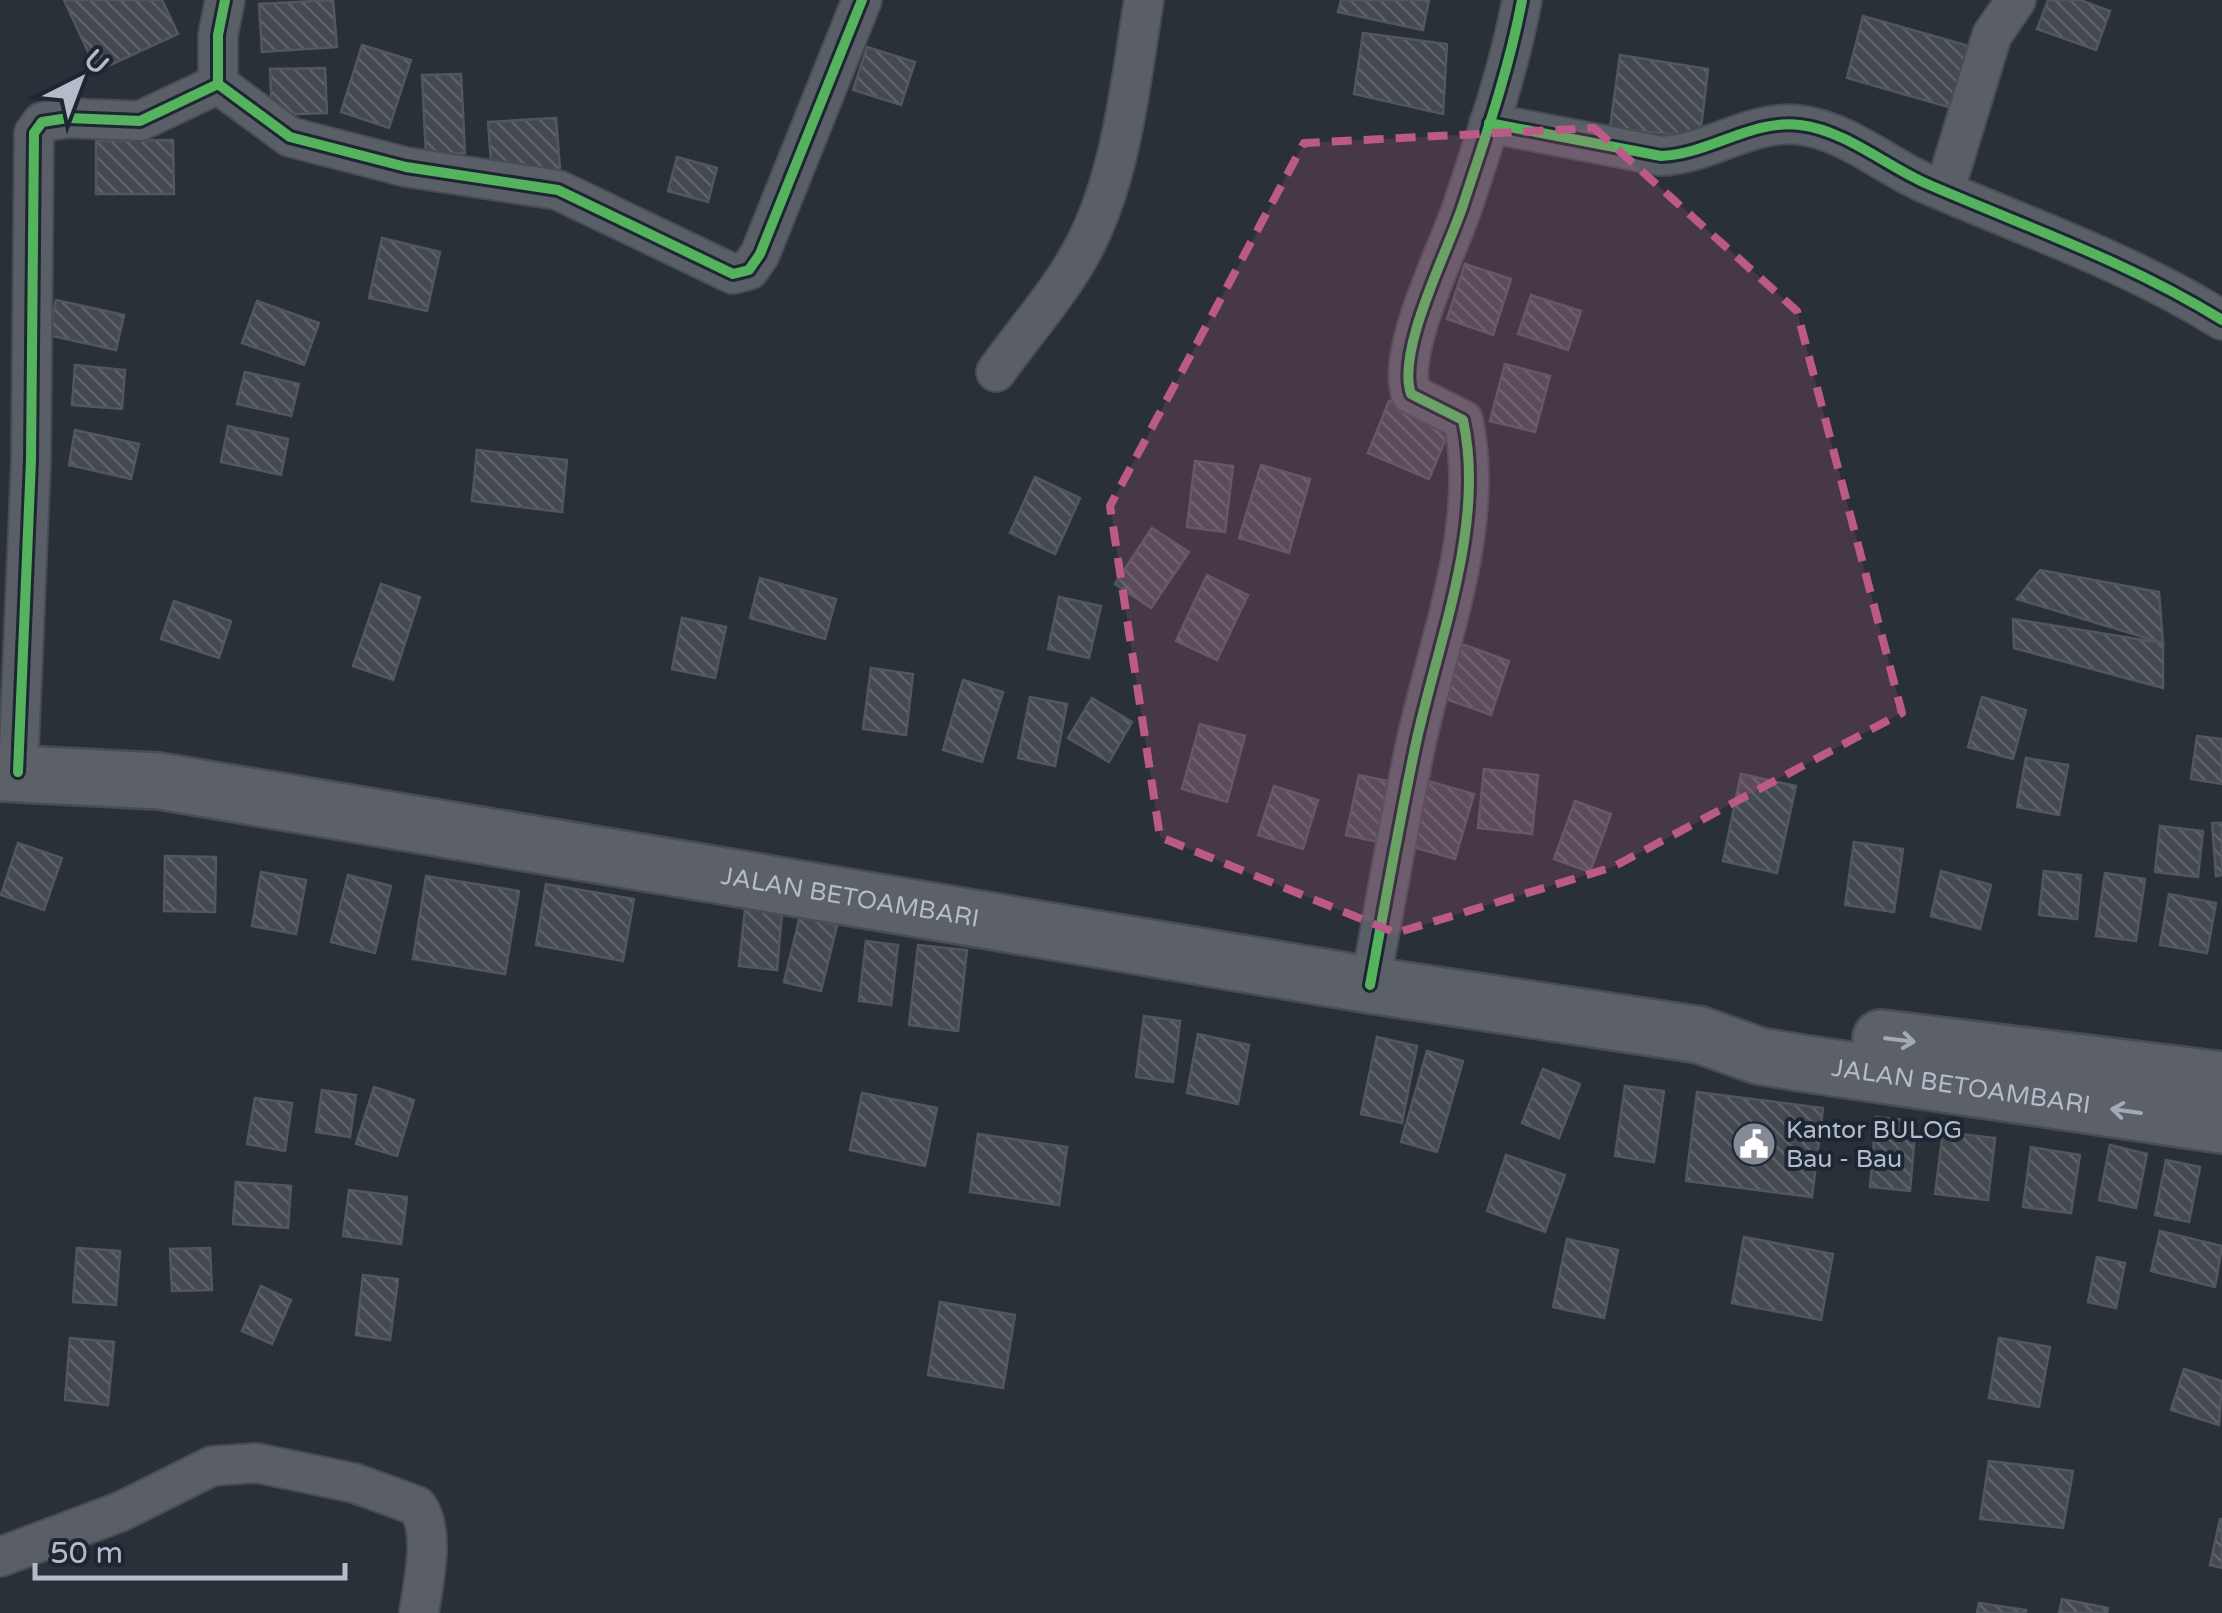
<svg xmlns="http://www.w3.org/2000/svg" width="2222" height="1613" viewBox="0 0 2222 1613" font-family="'Varela Round',sans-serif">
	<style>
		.building { fill: url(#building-back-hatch); stroke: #52575f; stroke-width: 2.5 }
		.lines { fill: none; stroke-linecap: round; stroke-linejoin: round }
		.minor-casing { stroke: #484c53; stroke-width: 42 }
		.primary-casing { stroke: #484c55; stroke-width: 60 }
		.minor { stroke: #5a5e66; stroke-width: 38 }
		.primary { stroke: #5c6168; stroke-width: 55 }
		.cycleway-casing { stroke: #1d2633; stroke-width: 16 }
		.cycleway { stroke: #56b35d; stroke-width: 10 }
		.oneway { stroke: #a2aab6 }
		.marked { fill: #bc5a87; fill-opacity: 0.2; stroke: #bc5a87; stroke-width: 8; stroke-dasharray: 20 12; stroke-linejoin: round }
		.labels { text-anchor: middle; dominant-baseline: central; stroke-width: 8; stroke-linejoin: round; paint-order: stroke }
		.street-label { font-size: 25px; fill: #b4bcc9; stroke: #1d2633 }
		.poi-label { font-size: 25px; fill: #b4bcc9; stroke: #1d2633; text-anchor: start }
	</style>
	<defs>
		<pattern id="building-back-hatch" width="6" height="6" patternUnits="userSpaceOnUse" patternTransform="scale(2.5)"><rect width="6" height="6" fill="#444950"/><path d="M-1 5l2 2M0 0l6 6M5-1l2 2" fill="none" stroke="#5d6168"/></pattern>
	</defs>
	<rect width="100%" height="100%" fill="#2a3038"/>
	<g class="building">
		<polygon points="64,0 162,0 178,34 97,71"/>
		<polygon points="333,0 337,47 262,52 259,4"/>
		<polygon points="1341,0 1429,0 1423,30 1338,12"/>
		<polygon points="2048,0 2080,0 2110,11 2096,50 2037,29"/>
		<polygon points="1863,16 1973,47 1955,109 1847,78"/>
		<polygon points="1363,33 1447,44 1443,114 1354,94"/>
		<polygon points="362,45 411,60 389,128 341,112"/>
		<polygon points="867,47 915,62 901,105 853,90"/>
		<polygon points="1620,55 1708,69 1700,137 1610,128"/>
		<polygon points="325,68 327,113 272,115 270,69"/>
		<polygon points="461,74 465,153 426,155 422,75"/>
		<polygon points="556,118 560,169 492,174 488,122"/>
		<polygon points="173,140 174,194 96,194 96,141"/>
		<polygon points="677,157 717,168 708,202 668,191"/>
		<polygon points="382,238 440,252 427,311 369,298"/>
		<polygon points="1465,264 1511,279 1493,335 1447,319"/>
		<polygon points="1531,295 1581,311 1568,350 1518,334"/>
		<polygon points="56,300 124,315 116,350 48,335"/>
		<polygon points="257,301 319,323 304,365 242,343"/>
		<polygon points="1505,364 1550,376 1535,432 1490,421"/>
		<polygon points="75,365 125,370 122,409 72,405"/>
		<polygon points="245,372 299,384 291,416 237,404"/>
		<polygon points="1389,401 1451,426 1429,479 1368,453"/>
		<polygon points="228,426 288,439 281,475 221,462"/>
		<polygon points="75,430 139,444 131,479 69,465"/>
		<polygon points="477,450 567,460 562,512 472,501"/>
		<polygon points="1195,461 1233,466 1225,532 1187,527"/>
		<polygon points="1261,465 1310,479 1289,553 1239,538"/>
		<polygon points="1035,477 1080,498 1055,554 1010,533"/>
		<polygon points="1152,528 1189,552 1151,608 1115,584"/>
		<polygon points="2040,570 2159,592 2163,643 2017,599"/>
		<polygon points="1207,575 1248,595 1217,660 1176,641"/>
		<polygon points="760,578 836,599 825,639 750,618"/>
		<polygon points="381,584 420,597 393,680 353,666"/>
		<polygon points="1059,597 1101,606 1089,658 1048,649"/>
		<polygon points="174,601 231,621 219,658 161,639"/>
		<polygon points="682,618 726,627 715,678 672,669"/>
		<polygon points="2013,619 2163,643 2163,688 2014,648"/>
		<polygon points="1462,644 1509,661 1491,715 1443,698"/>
		<polygon points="871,668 913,674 906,735 863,729"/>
		<polygon points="963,680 1003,692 982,762 943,750"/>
		<polygon points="1030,697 1067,704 1055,766 1018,758"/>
		<polygon points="1982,697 2026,710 2013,759 1968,747"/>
		<polygon points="1092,698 1132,722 1109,762 1068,738"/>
		<polygon points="1200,724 1245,736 1227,802 1182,789"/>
		<polygon points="2197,736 2222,739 2222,784 2191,779"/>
		<polygon points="2026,758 2068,765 2059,815 2017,807"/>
		<polygon points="1484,769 1538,775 1532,834 1478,828"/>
		<polygon points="1741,774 1796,786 1777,873 1723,861"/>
		<polygon points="1359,775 1392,782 1378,842 1346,835"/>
		<polygon points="1421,779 1474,794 1455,859 1402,844"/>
		<polygon points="1274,786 1318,800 1303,849 1258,835"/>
		<polygon points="1575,801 1611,814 1590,872 1554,859"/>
		<polygon points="2212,823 2222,823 2222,875 2216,876"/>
		<polygon points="2160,826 2203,831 2198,877 2155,872"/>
		<polygon points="1854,842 1903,849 1894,912 1845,905"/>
		<polygon points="18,843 62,858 44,910 1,895"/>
		<polygon points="165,856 216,857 215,912 164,911"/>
		<polygon points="1941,871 1991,885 1980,929 1931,916"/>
		<polygon points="2044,871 2081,875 2077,919 2039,915"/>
		<polygon points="261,872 306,880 296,934 252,926"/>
		<polygon points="2105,873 2145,879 2136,941 2096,936"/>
		<polygon points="348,875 391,886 375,953 331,942"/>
		<polygon points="426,876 519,891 505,974 413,959"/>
		<polygon points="546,884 634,899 623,961 536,945"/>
		<polygon points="2169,894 2216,903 2207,953 2160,945"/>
		<polygon points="745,909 782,913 777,970 739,966"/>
		<polygon points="800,916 837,926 821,991 784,982"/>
		<polygon points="866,941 898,945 891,1005 859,1001"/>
		<polygon points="918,945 967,950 958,1031 909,1025"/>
		<polygon points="1144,1016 1180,1021 1173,1082 1136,1077"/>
		<polygon points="1198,1034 1249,1045 1238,1104 1187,1093"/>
		<polygon points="1377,1037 1417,1046 1402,1123 1361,1114"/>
		<polygon points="1427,1051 1463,1061 1437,1152 1401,1142"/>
		<polygon points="1543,1069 1580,1084 1559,1138 1522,1123"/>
		<polygon points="1625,1086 1664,1091 1654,1162 1615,1156"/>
		<polygon points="374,1087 414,1100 397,1156 356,1144"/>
		<polygon points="322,1090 356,1095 350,1137 316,1132"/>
		<polygon points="1697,1092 1823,1108 1812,1197 1686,1181"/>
		<polygon points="862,1093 937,1108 925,1166 850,1150"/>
		<polygon points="255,1098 292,1103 285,1151 247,1144"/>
		<polygon points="1876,1117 1916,1121 1910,1191 1870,1187"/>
		<polygon points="1943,1132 1995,1138 1988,1200 1935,1194"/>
		<polygon points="978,1134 1067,1147 1059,1205 970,1192"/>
		<polygon points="2110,1145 2147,1154 2136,1208 2099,1200"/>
		<polygon points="2031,1147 2080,1155 2071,1213 2023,1207"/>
		<polygon points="1506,1155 1565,1175 1545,1232 1487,1211"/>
		<polygon points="2166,1160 2200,1167 2189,1222 2155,1215"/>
		<polygon points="236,1182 291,1186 288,1228 233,1224"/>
		<polygon points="349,1190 407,1197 401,1244 343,1236"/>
		<polygon points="2160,1231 2222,1246 2215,1287 2151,1271"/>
		<polygon points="1744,1237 1833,1254 1821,1320 1732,1303"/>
		<polygon points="1567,1239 1618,1250 1604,1318 1553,1307"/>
		<polygon points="77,1248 120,1251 116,1305 73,1302"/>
		<polygon points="210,1248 212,1290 172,1291 170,1249"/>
		<polygon points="2097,1257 2125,1263 2116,1308 2088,1302"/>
		<polygon points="363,1275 398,1279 390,1340 356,1335"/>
		<polygon points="261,1286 291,1300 272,1344 242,1331"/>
		<polygon points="940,1302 1015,1315 1003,1388 928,1375"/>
		<polygon points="70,1338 114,1342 108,1405 65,1400"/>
		<polygon points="1999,1338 2050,1347 2039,1407 1989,1398"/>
		<polygon points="2184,1369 2222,1381 2219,1425 2171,1410"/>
		<polygon points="1989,1461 2073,1471 2063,1528 1980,1519"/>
		<polygon points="2220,1519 2222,1519 2222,1568 2210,1565"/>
		<polygon points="2062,1599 2108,1608 2107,1613 2059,1613"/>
		<polygon points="1979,1603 2026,1610 2026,1613 1977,1613"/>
	</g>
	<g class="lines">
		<defs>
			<g id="minor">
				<polyline points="218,84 290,137 406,167 558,190 733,274 749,270 760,254 862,0"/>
				<path d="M 1489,123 L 1661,156 C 1710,154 1751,119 1800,125 C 1844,130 1885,165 1925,183 C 2026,227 2127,261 2222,320"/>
				<polyline points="1945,189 1992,35 2016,0"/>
				<path d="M 996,372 C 1026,329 1066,286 1088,239 C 1123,167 1131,78 1144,0"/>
				<polyline points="18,772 31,460 34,133 42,122 68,118 140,121 218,84 218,35 225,0"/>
				<path d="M 1370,985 C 1385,904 1399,823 1416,743 C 1438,641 1486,524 1463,420 L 1411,394 C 1396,350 1448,251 1463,205 C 1485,138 1509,70 1522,0"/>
				<path d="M 0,1557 L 122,1511 L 212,1466 L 257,1463 L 354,1483 L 417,1506 C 436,1532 423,1583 419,1613"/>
			</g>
			<g id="primary">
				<path id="s1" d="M 0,773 L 159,781 L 1370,985 L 1700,1035 L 1759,1056 L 1801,1063 L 2222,1125"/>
				<polyline points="1881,1038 2222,1080"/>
			</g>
		</defs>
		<use href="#minor" class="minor-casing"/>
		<use href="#primary" class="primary-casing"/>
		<use href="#minor" class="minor"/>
		<use href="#primary" class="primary"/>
		<defs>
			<g id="cycleway">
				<polyline points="218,84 290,137 406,167 558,190 733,274 749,270 760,254 862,0"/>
				<path d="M 1489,123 L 1661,156 C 1710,154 1751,119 1800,125 C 1844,130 1885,165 1925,183 C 2026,227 2127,261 2222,320"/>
				<polyline points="18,772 31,460 34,133 42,122 68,118 140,121 218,84 218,35 225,0"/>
				<path d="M 1370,985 C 1385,904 1399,823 1416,743 C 1438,641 1486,524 1463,420 L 1411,394 C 1396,350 1448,251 1463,205 C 1485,138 1509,70 1522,0"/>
			</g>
		</defs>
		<use href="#cycleway" class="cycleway-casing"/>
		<use href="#cycleway" class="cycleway"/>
	</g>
	<defs><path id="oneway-shaft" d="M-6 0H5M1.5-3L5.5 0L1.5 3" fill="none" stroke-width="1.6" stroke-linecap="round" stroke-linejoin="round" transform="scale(2.5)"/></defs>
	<g class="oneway">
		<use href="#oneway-shaft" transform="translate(1900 1040) rotate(7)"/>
		<use href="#oneway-shaft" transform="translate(2126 1111) rotate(-172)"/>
	</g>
	<path class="marked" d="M 1594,128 L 1797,311 L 1902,713 L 1613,867 L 1396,933 L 1160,837 L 1110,506 L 1304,143 Z"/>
	<defs>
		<symbol id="civic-disc" viewBox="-11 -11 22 22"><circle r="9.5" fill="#848b96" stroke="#1d2633"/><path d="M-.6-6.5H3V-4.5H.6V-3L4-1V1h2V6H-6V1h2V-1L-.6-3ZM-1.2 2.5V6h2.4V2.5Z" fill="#fff"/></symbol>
	</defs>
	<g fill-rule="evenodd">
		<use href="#civic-disc" x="1729" y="1119" width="50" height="50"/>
	</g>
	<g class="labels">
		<g class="street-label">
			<text stroke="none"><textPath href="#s1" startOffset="860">JALAN BETOAMBARI</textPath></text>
			<text stroke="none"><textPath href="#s1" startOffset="1988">JALAN BETOAMBARI</textPath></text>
		</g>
		<g class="poi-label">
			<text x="1786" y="1130">Kantor BULOG<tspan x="1786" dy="29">Bau - Bau</tspan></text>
		</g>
	</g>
	<g transform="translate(80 80) rotate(42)" stroke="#1d2633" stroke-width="8" paint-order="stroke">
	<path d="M0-8L18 38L0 25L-18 38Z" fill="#b4bcc9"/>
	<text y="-15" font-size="28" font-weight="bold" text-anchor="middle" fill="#b4bcc9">U</text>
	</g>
	<path d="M35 1563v15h310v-15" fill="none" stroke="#b4bcc9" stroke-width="5"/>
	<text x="50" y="1563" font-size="30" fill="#b4bcc9" stroke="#1d2633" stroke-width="8" paint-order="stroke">50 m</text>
</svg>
